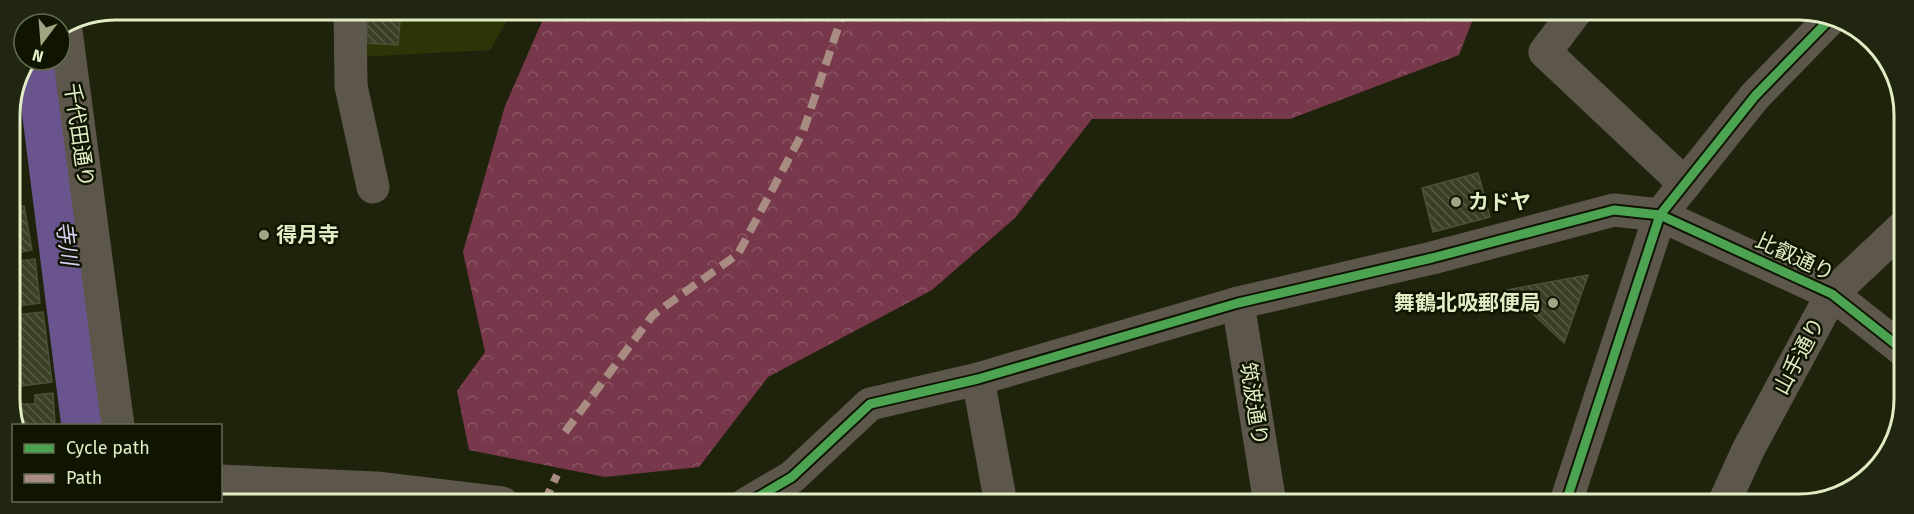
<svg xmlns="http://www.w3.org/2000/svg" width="1914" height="514" viewBox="0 0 1914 514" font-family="'Fira Sans','Noto Sans JP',sans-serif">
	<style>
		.built { fill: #2d3508 }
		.forest { fill: url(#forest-crowns) }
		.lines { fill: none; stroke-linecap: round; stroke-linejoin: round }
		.river { stroke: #6a548e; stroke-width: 57 }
		.building { fill: url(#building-back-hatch); stroke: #4b5036; stroke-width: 1.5 }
		.minor { stroke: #5d574b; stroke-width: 33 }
		.quiet { stroke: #a88b81; stroke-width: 8; stroke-dasharray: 15 8; stroke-linecap: butt }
		.cycleway-casing { stroke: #0f1500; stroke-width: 13 }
		.cycleway { stroke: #4ca352; stroke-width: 9 }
		.poi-dot { fill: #9ea684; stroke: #0f1500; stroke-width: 2 }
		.labels { text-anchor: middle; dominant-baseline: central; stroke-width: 5; stroke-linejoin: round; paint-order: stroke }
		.street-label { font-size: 21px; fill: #e2edc5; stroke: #0f1500 }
		.poi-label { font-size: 21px; font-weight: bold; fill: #e2edc5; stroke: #0f1500; text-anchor: start }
		.water-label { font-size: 22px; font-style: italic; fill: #dbcff5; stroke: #0f1500 }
		.rim { fill: none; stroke: #e2edc5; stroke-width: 3 }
	</style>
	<defs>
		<pattern id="forest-crowns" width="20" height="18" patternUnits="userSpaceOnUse" patternTransform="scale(1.5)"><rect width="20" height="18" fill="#77384b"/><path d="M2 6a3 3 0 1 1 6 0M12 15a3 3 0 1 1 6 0" fill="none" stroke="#8a5563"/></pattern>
		<pattern id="building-back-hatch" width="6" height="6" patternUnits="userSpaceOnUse" patternTransform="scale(1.5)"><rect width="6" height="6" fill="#3b3f26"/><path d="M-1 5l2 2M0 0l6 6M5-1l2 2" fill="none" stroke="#575b44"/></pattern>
	</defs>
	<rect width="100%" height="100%" fill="#20230c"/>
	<polygon class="built" points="358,9 514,9 490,50 358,57"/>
	<polygon class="forest" points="547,10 1476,11 1459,55 1290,119 1092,119 1015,218 932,290 768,377 699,467 605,477 469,450 457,391 485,352 463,252 505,106"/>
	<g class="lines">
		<polyline class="river" points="44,60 90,426"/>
	</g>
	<g class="building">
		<polygon points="368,9 401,9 398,45 366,43"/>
		<polygon points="14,131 18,169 10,170 9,132"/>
		<polygon points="1478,173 1490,217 1433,232 1422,188"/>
		<polygon points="24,206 32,250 10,254 10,208"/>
		<polygon points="35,259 40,303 18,306 16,279 10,279 10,262"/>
		<polygon points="1588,275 1564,343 1507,290"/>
		<polygon points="43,312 52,382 14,387 11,325 15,325 14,315"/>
		<polygon points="53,393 55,426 21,426 19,404 35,404 35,395"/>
	</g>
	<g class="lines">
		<g class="minor">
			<polyline points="350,9 351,86 373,187"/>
			<polyline points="1576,11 1545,52 1685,184"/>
			<polyline points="65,23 118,426"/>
			<polyline points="1238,303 1270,504"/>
			<polyline points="978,379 1001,504"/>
			<polyline points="220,481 376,488 502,503"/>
			<polyline points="128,500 128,503"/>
			<polyline points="746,504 792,477 870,404 978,379 1238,303 1432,258 1614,210 1660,215 1832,294 1903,350"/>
			<polyline points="1565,505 1660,215 1755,96 1832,17"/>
			<polyline points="1723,505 1748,450 1832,294 1903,227"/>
		</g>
		<g class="quiet">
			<polyline points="565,432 653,315 738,254 803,132 844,10"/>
			<polyline points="544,503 557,475"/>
		</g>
		<defs>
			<g id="cycleway">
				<polyline points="746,504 792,477 870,404 978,379 1238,303 1432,258 1614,210 1660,215 1832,294 1903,350"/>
				<polyline points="1565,505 1660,215 1755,96 1832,17"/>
			</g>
		</defs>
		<use href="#cycleway" class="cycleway-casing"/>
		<use href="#cycleway" class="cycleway"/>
	</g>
	<g class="poi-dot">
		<circle cx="1456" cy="202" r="6"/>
		<circle cx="264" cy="235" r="6"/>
		<circle cx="1553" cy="303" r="6"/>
	</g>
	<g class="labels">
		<g class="street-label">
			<text transform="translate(79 135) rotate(82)">千代田通り</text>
			<text transform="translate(1795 257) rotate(25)">比叡通り</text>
			<text transform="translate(1799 356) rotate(-62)">山手通り</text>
			<text transform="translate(1254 404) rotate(81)">筑波通り</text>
		</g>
		<g class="poi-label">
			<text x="1468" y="202">カドヤ</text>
			<text x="276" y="235">得月寺</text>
			<text x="1541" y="303" text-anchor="end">舞鶴北吸郵便局</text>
		</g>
		<g class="water-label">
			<text transform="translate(67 243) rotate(83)">寺川</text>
		</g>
	</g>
	<path d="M0 0H1914V514H0ZM115 20H1799A95 95 0 0 1 1894 115V399A95 95 0 0 1 1799 494H115A95 95 0 0 1 20 399V115A95 95 0 0 1 115 20Z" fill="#202610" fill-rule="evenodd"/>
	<path class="rim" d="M115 20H1799A95 95 0 0 1 1894 115V399A95 95 0 0 1 1799 494H115A95 95 0 0 1 20 399V115A95 95 0 0 1 115 20Z"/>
	<rect x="12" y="424" width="210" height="78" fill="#0f1500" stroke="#636b4f" stroke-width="1.5"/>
	<rect x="24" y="444" width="30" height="9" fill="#4ca352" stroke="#636b4f" stroke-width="1.5"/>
	<text x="66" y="454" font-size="18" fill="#e2edc5">Cycle path</text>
	<rect x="24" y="474" width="30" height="9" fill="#a88b81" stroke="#636b4f" stroke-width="1.5"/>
	<text x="66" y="484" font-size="18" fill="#e2edc5">Path</text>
	<g transform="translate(42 42) rotate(196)"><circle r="28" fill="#0f1500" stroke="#636b4f" stroke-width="1.5"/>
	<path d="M0-4.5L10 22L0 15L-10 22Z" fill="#9ea684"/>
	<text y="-9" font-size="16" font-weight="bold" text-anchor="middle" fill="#e2edc5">N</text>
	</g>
</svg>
